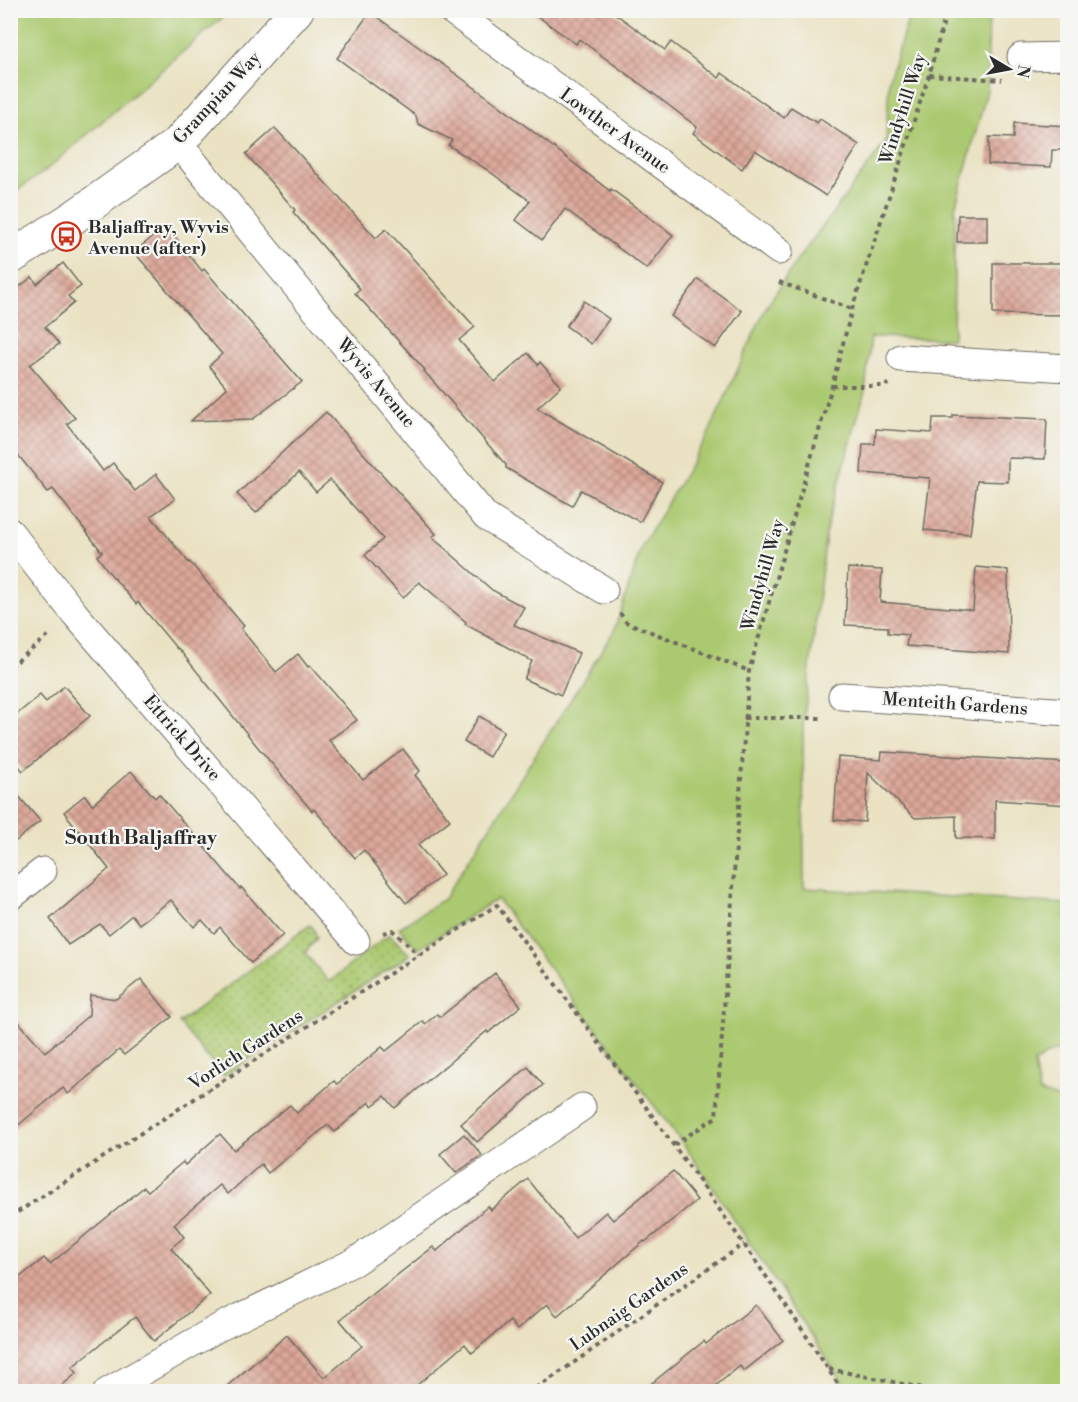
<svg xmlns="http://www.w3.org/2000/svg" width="1078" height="1402" viewBox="0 0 1078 1402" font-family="'Libre Bodoni',serif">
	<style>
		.grass { fill: url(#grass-dots); stroke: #6b7a4e; stroke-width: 1.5 }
		.park { fill: #abc970; stroke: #6b7a4e; stroke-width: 1.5 }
		.building { fill: url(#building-cross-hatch) }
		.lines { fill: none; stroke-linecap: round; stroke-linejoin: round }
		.street-casing { stroke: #6e6b60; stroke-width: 29 }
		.secondary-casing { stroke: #6e6b60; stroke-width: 35 }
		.path { stroke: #6e6b60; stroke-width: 4; stroke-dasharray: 4.5 4.5; stroke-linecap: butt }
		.street { stroke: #fff; stroke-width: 27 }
		.secondary { stroke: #fff; stroke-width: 33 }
		.labels { text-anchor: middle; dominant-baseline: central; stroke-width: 4.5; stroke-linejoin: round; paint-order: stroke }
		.street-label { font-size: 18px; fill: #2b2b2b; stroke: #f6f6f2 }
		.poi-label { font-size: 18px; font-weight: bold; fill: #2b2b2b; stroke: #f6f6f2; text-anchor: start }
		.neighbourhood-label { font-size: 20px; font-weight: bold; fill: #2b2b2b; stroke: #f6f6f2 }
	</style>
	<defs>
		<pattern id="grass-dots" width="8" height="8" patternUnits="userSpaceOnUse" patternTransform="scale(1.5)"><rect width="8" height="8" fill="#abc970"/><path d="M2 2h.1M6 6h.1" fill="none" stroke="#8ba35c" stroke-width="1.8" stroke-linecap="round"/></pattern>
		<pattern id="building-cross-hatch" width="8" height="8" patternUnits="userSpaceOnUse" patternTransform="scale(1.5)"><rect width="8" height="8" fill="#dca799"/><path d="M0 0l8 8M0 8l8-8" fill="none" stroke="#b3887d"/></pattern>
	</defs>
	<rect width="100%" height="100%" fill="#f6f6f2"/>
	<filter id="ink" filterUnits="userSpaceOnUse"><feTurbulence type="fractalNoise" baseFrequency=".0167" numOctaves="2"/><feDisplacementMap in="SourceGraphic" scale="12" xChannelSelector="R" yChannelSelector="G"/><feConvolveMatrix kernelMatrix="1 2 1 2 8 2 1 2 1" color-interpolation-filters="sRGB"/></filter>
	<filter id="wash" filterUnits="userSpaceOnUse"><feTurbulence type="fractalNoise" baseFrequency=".008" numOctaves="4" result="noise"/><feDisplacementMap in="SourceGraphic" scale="24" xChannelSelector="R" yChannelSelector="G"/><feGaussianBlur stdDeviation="1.35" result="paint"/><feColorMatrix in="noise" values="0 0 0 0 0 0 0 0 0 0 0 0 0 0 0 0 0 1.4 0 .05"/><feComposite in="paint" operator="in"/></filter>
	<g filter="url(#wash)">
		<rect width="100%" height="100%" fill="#eae2c3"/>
		<polygon class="grass" points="310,925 314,929 317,938 305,953 329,982 389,934 410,955 223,1076 179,1023"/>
		<g class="park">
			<polygon points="11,10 230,10 230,11 44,172 11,194"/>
			<polygon points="911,10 989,11 987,91 955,208 953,339 871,337 865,391 827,526 803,726 804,888 1067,904 1067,1047 1048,1054 1034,1063 1039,1092 1067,1101 1067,1391 848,1391 687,1149 497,899 418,949 399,928 444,899 614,631 642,546 708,435 765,309 798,259 886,142 889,79"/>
		</g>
		<g id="blocks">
			<g class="building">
				<polygon points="529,10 610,10 665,50 671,42 719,78 722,73 784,118 791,107 817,123 820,119 859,145 826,196 755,150 742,169 693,133 697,127 650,91 579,39 576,44"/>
				<polygon points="370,12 496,103 610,191 611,189 673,235 647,269 565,209 542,240 516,220 530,201 486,169 448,145 452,140 418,124 416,116 337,58"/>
				<polygon points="1014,123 1068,126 1068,150 1052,150 1051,167 988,164 989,137 1013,138"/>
				<polygon points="275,128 376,238 386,229 475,327 459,340 495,382 528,353 538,365 540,362 561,386 537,408 662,482 640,522 581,490 572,506 506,468 506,465 424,371 425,370 355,293 360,289 293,212 295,210 246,154"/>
				<polygon points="958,215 987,215 987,242 957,242"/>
				<polygon points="166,226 202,271 204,269 302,382 253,419 191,421 227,388 209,366 222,354 134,252"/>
				<polygon points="63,263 81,286 68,296 74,303 45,327 59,344 30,365 75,418 67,424 103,471 113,463 135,491 156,474 175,499 151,516 189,563 190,562 244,626 241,629 276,672 298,654 308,667 310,665 357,720 329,740 363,780 403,749 420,771 415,775 450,820 418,845 443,875 406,903 364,850 355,858 314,809 312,811 257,746 178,648 177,649 138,602 136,604 108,571 97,556 102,552 53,489 48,492 10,445 10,294 32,277 37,284"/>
				<polygon points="993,263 1068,263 1068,315 993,314"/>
				<polygon points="698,279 742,311 715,348 671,316"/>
				<polygon points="584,301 609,319 591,344 566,326"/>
				<polygon points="326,412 436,534 432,537 492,590 524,607 514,625 579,653 561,695 524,679 532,661 465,624 466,622 419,582 403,598 365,555 383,539 330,480 316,492 299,472 256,513 237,494"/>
				<polygon points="953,415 1047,419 1045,459 1008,458 1008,482 977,481 970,534 924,530 930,478 861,473 863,444 875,444 876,429 932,433 933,418 953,418"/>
				<polygon points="976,567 1008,570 1009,654 906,646 908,635 888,633 888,627 845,625 848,568 882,570 880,602 973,610"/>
				<polygon points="64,686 90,716 23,771 10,756 10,720 40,695 46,702"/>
				<polygon points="479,716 504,731 489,757 464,742"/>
				<polygon points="882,752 1068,763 1068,805 995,800 995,839 956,838 956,816 915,818 868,773 865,822 834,820 838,757 881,760"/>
				<polygon points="131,771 155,798 159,794 240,889 241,887 283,935 251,963 220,927 214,933 202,920 194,927 171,900 139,924 132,915 109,934 100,924 68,945 50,919 109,869 64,812 85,795 92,805"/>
				<polygon points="10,786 40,821 10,846"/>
				<polygon points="495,973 521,1006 488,1033 487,1031 395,1108 385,1096 372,1106 369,1102 335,1132 328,1125 268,1173 261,1164 228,1194 220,1185 174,1224 184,1237 171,1248 210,1295 154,1341 135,1317 72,1367 77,1373 54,1392 10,1392 10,1285 44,1258 50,1264 144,1187 148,1191 183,1162 185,1165 220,1134 234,1150 290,1105 297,1113 334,1081 337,1084 382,1047 386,1051 423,1021 425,1024 437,1014 440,1017"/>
				<polygon points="141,979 172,1017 124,1055 119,1050 68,1094 63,1088 10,1132 10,1012 45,1052 89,1015 90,995 116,999"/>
				<polygon points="528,1067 543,1085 477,1142 461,1124"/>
				<polygon points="464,1134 482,1155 456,1173 440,1154"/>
				<polygon points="673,1171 697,1200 645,1242 644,1241 557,1316 547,1304 517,1330 510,1321 472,1353 465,1344 409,1392 220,1392 287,1335 324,1378 362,1346 340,1320 433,1247 437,1251 488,1206 491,1210 528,1179 575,1238 606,1212 613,1220"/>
				<polygon points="756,1305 783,1340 744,1371 740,1366 708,1392 641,1392 704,1341 706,1344"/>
			</g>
		</g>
	</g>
	<g filter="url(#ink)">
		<use href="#blocks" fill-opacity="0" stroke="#6e6b60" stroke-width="1.5"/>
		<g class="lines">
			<defs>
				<g id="street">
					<polyline points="451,10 779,251"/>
					<polyline points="1021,57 1068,56"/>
					<polyline points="178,143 486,517 604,590"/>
					<polyline points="901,358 1068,368"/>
					<polyline points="10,532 75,614 356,941"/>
					<polyline points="842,696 1068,712"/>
					<polyline points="10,897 43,871"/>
					<polyline points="107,1392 218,1328 354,1262 582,1107"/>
				</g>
				<polyline id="secondary" points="10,258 74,217 178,143 297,10"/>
			</defs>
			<use href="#street" class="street-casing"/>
			<use href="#secondary" class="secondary-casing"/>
			<g class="path">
				<polyline points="929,75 1002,80"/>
				<polyline points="779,282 852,309"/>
				<polyline points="832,386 886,386 888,383"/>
				<polyline points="620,613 626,622 749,671"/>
				<polyline points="10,667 52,633"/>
				<polyline points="744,718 822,718"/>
				<polyline points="383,933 392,930 419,955"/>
				<polyline points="674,1145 716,1117 749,671 832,386 852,309 929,75 947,10"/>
				<path d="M 10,1217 L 497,905 C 615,1065 735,1224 843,1392"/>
				<polyline points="829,1369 943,1392"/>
				<polyline points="528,1392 546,1382 744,1244"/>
			</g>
			<use href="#street" class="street"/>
			<use href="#secondary" class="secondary"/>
		</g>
	</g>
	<defs>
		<symbol id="bus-ring" viewBox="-11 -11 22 22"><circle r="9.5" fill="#f6f6f2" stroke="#c8321e" stroke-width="1.5"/><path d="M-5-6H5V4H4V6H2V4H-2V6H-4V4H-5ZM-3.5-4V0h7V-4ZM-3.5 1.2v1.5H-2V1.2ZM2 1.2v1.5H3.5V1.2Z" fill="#c8321e"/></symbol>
	</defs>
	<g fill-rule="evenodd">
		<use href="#bus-ring" x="50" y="220" width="33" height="33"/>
	</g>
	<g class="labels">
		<g class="street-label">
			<text transform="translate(217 98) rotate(-47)">Grampian Way</text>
			<text transform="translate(903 109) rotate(-72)">Windyhill Way</text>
			<text transform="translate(615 131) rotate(36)">Lowther Avenue</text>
			<text transform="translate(376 383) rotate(50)">Wyvis Avenue</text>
			<text transform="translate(763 575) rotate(-74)">Windyhill Way</text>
			<text transform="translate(955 704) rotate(4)">Menteith Gardens</text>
			<text transform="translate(182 738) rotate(49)">Ettrick Drive</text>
			<text transform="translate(246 1050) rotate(-33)">Vorlich Gardens</text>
			<text transform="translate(629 1307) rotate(-35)">Lubnaig Gardens</text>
		</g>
		<g class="poi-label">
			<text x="88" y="227">Baljaffray, Wyvis<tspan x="88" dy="21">Avenue (after)</tspan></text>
		</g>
		<g class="neighbourhood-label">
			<text x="141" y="838">South Baljaffray</text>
		</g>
	</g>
	<rect width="1078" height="1402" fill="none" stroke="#f6f6f2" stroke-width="36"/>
	<g transform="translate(1009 69) rotate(100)" stroke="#f6f6f2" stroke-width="4.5" paint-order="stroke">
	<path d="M0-4.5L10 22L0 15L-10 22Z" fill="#2b2b2b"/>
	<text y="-9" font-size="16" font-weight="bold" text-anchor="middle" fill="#2b2b2b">N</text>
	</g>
</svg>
